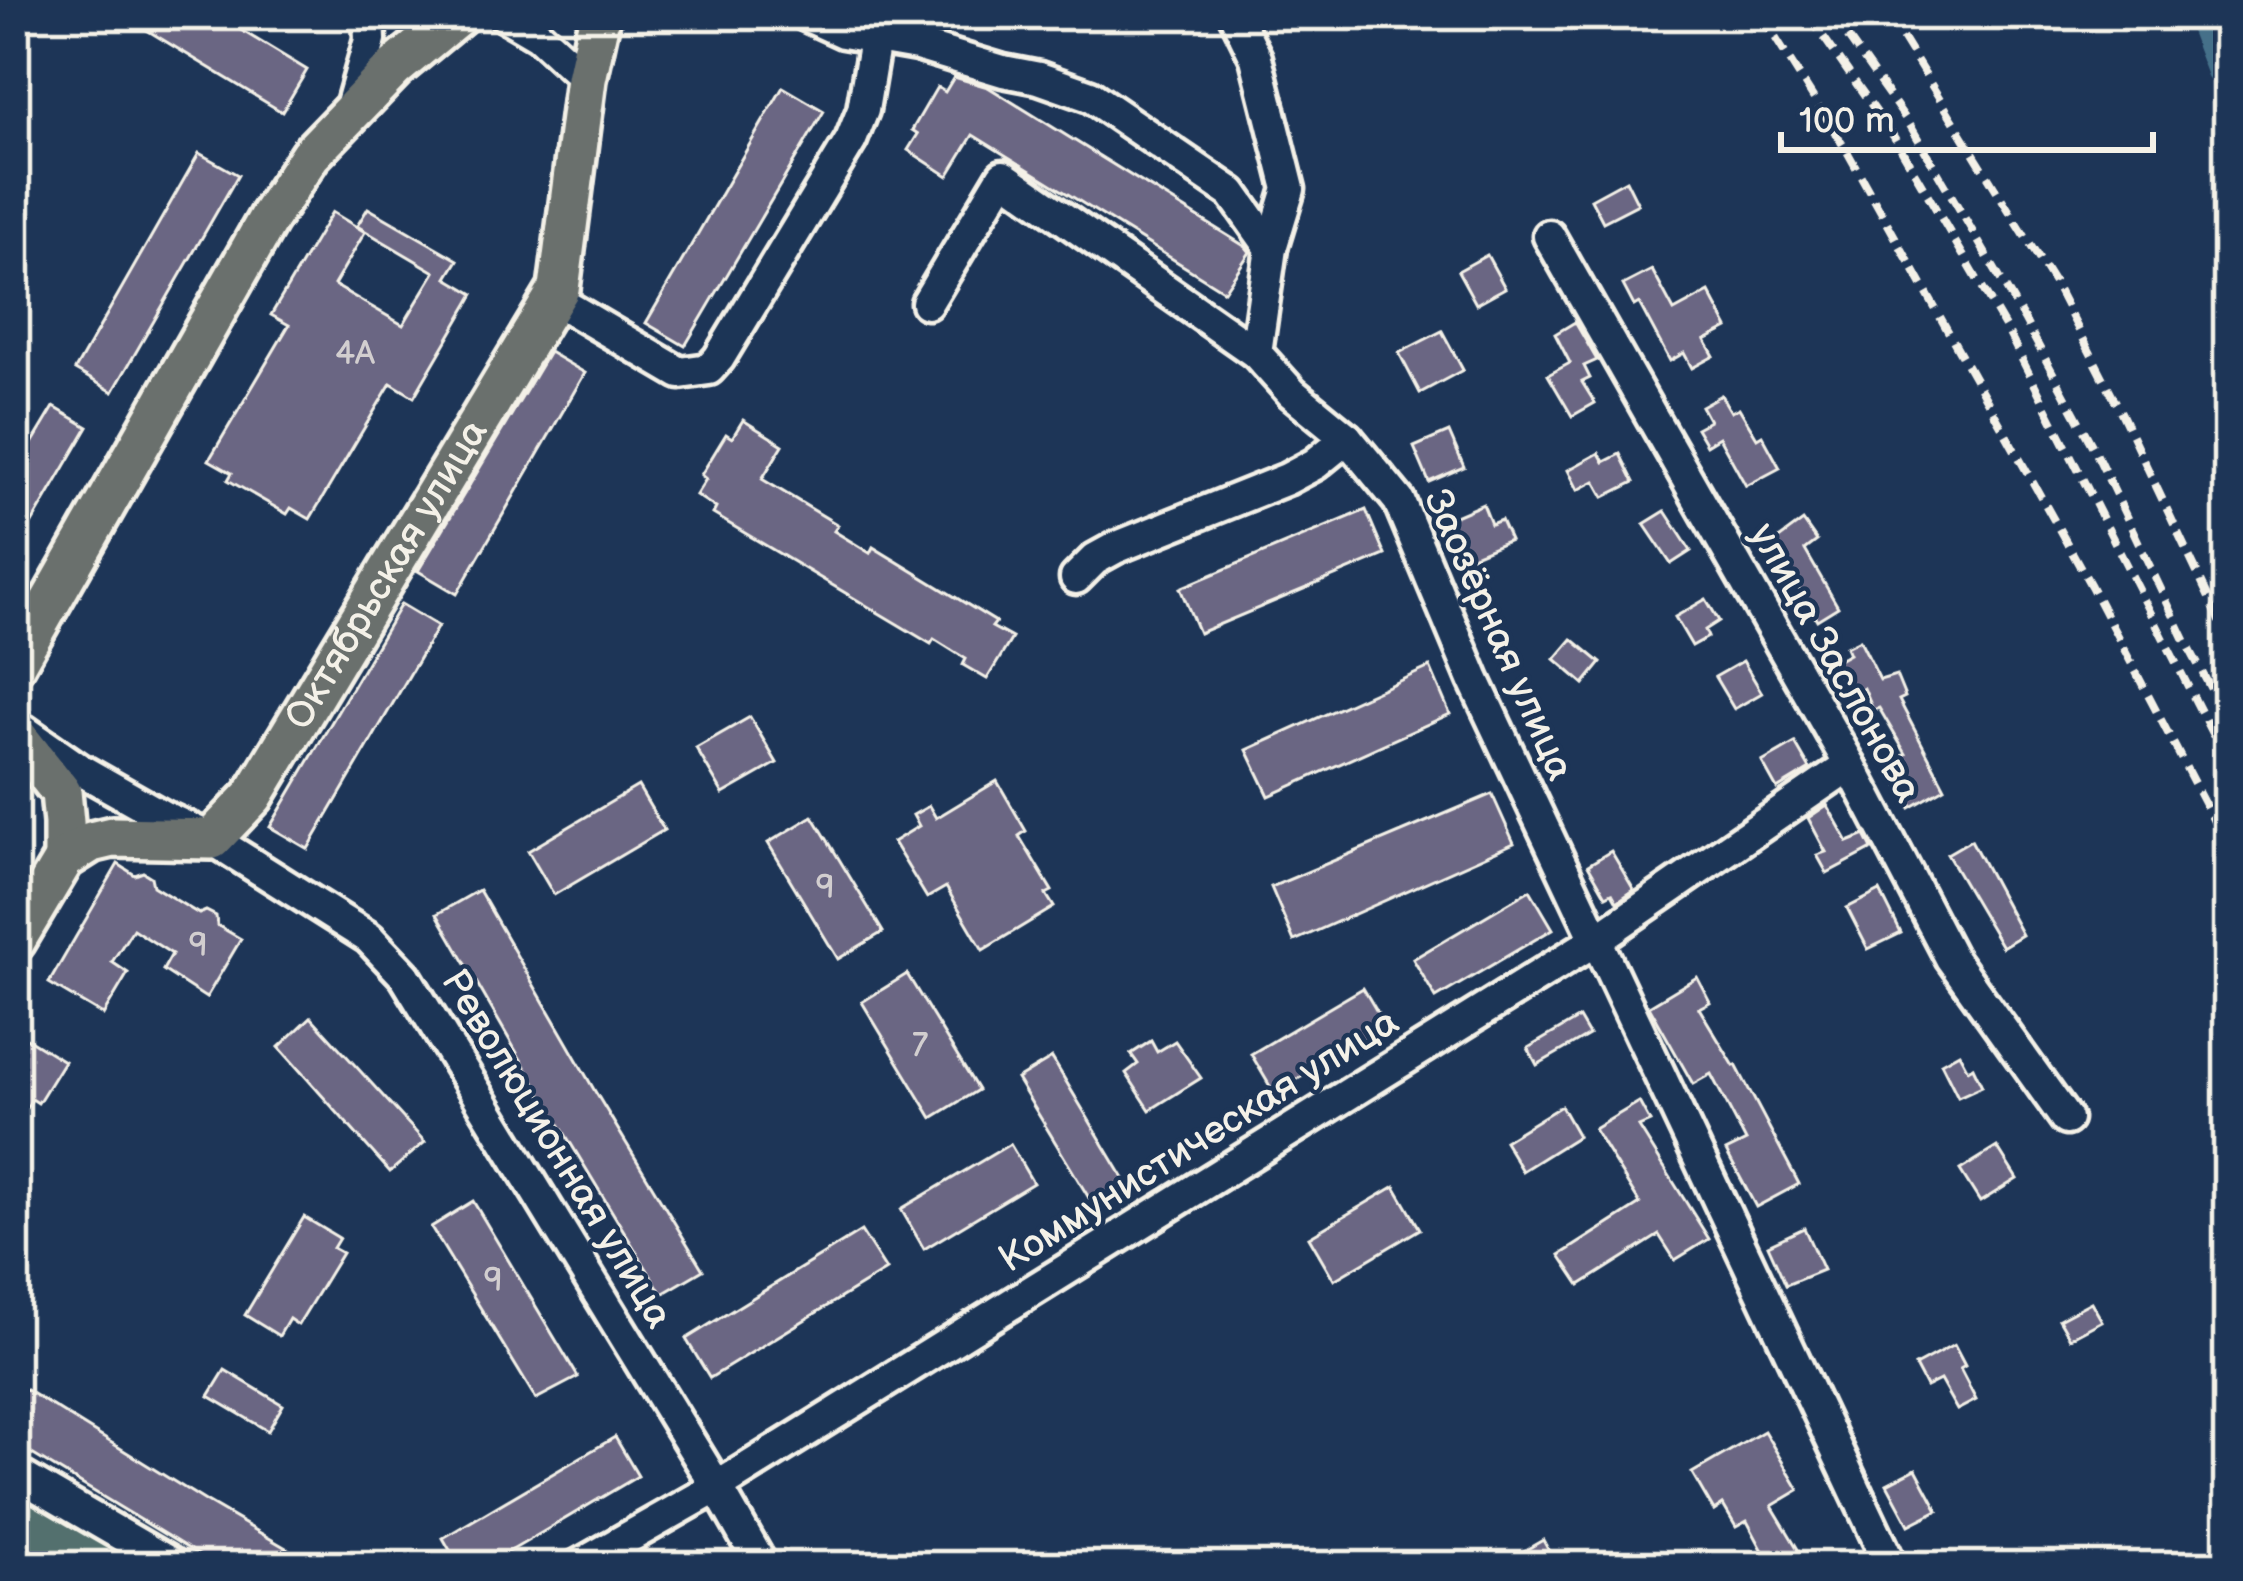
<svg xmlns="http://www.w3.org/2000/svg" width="2243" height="1581" viewBox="0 0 2243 1581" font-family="'Balsamiq Sans',sans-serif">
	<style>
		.green { fill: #53706e; stroke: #a4b0ab; stroke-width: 3 }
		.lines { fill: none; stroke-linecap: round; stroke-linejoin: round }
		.river { stroke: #457089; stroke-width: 45 }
		.building { fill: #6a6683; stroke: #f4f1e8; stroke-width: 3 }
		.minor-casing { stroke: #f4f1e8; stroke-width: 39 }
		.major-casing { stroke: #f4f1e8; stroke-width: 48 }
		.minor { stroke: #1d3557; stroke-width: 30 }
		.major { stroke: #6a706d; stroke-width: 39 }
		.rail { stroke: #f4f1e8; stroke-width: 8; stroke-dasharray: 18 9; stroke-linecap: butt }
		.labels { text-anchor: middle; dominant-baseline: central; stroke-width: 9; stroke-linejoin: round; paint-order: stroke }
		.number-label { font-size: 33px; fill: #d2cecf }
		.street-label { font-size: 39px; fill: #f4f1e8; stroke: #1d3557 }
	</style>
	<rect width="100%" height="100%" fill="#1d3557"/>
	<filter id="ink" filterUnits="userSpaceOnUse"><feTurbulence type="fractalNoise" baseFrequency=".00833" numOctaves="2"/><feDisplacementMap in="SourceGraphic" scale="24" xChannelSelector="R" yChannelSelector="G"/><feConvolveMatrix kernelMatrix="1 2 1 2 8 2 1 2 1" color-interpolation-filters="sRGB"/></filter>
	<g filter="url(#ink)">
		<polygon class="green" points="15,1485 151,1566 15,1566"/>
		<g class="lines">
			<polyline class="river" points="2208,15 2228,68"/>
		</g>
		<g class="building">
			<polygon points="122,15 216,15 307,70 282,112"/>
			<polygon points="954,77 988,87 1246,247 1250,252 1224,291 973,135 948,176 908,150 918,134 912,130 937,87 945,92"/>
			<polygon points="783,87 824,111 685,346 646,323"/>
			<polygon points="199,153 238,175 113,392 75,370"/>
			<polygon points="1626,180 1638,204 1603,222 1591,199"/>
			<polygon points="368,208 458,260 447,278 474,294 414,397 391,383 310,519 291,508 287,514 228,480 232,473 209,460 289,325 271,315 332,212 365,232 334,285 403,325 435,272 357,226"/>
			<polygon points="1487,255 1505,288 1476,304 1458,271"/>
			<polygon points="1652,270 1674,311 1709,292 1728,328 1705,340 1714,356 1692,368 1684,353 1670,361 1639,303 1634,306 1623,285"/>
			<polygon points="1575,322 1597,360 1584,366 1590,378 1582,382 1595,403 1572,416 1548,375 1570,363 1555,334"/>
			<polygon points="1442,331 1463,370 1420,393 1399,353"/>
			<polygon points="549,352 585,373 457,594 418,571"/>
			<polygon points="1721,395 1731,412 1739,408 1757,438 1762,435 1780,468 1746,486 1719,437 1706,445 1696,428 1709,421 1701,406"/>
			<polygon points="54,407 88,427 15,552 15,472"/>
			<polygon points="743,420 783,445 762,479 838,525 834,531 870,553 873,547 996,622 992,627 1012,638 987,679 963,665 966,659 934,639 931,644 713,514 716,508 696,495 706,479 701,475 726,434 732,438"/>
			<polygon points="1449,432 1464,467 1429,482 1414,447"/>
			<polygon points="1599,453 1604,462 1620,454 1634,482 1604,497 1595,481 1578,490 1568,470"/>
			<polygon points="1483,504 1491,524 1501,520 1510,540 1464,559 1448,519"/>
			<polygon points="1366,510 1385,555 1199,633 1180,588"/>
			<polygon points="1665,511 1691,551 1671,564 1644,524"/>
			<polygon points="1803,521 1817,541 1805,550 1838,607 1817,620 1795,582 1798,580 1772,544"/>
			<polygon points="1706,599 1719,621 1705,630 1708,637 1692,646 1675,617"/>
			<polygon points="401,604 438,626 308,849 270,827"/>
			<polygon points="1572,639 1601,663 1584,684 1555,659"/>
			<polygon points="1860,640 1880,680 1896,675 1905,697 1899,700 1945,788 1910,808 1887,765 1906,754 1879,708 1873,710 1864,688 1850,695 1833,663 1849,654 1846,647"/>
			<polygon points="1743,661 1762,693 1734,709 1715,677"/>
			<polygon points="1430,667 1450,714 1269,796 1247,750"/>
			<polygon points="750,717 777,763 723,794 696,748"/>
			<polygon points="1795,743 1810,769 1777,789 1762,762"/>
			<polygon points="997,781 1026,831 1019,836 1052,891 1046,894 1054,907 983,950 946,887 927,898 893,842 919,826 913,815 929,806 936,818"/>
			<polygon points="638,786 664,830 554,895 528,851"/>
			<polygon points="1492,794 1514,843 1294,941 1271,887"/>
			<polygon points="1827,805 1848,842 1865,835 1872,849 1827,873 1817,855 1826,852 1808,818"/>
			<polygon points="813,816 883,932 838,959 768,843"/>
			<polygon points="1971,840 2022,935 2002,947 1947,854"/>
			<polygon points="1611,851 1634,890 1617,902 1612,893 1606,896 1588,865"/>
			<polygon points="118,864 135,875 143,872 151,877 153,886 199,914 206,911 216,916 217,925 241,939 206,998 163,970 172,954 133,929 112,962 128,973 103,1015 49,983"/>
			<polygon points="479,890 596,1093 703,1270 662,1294 539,1091 437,914"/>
			<polygon points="1530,890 1553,929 1436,998 1413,959"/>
			<polygon points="1880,891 1901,933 1868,949 1847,908"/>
			<polygon points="907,974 978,1090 932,1118 862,1002"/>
			<polygon points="1697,977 1710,1002 1699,1008 1734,1066 1736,1065 1799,1184 1756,1207 1726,1151 1746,1141 1711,1074 1693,1084 1649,1006"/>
			<polygon points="1363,988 1386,1027 1274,1093 1251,1054"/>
			<polygon points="311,1017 425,1142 390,1172 279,1047"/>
			<polygon points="1579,1018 1589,1035 1537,1065 1528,1048"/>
			<polygon points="15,1031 64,1061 38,1103 32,1099 15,1126"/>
			<polygon points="1151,1041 1157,1052 1175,1041 1201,1078 1150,1110 1126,1073 1138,1064 1131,1054"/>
			<polygon points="1959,1053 1968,1070 1973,1067 1982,1086 1958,1097 1941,1063"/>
			<polygon points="1052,1058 1126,1182 1092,1203 1017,1079"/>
			<polygon points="1639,1102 1650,1122 1639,1127 1709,1239 1675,1260 1659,1235 1580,1285 1560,1255 1640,1204 1594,1129"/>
			<polygon points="1561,1106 1578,1136 1522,1171 1504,1141"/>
			<polygon points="1010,1144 1033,1183 924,1249 901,1209"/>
			<polygon points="1997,1147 2017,1179 1980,1202 1960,1170"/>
			<polygon points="1395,1186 1420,1229 1334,1280 1309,1237"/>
			<polygon points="473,1201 578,1377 536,1399 431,1227"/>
			<polygon points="304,1217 339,1238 333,1248 342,1253 298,1325 289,1319 279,1336 245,1315"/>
			<polygon points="1804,1228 1823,1270 1786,1285 1768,1245"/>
			<polygon points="861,1231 886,1270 710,1378 686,1339"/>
			<polygon points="2091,1302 2102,1321 2070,1338 2059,1319"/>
			<polygon points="1954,1345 1965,1366 1960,1369 1976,1400 1957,1410 1940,1380 1926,1387 1915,1366"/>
			<polygon points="225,1370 283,1405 268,1431 209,1396"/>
			<polygon points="15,1383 207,1502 317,1566 217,1566 32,1454 15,1444"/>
			<polygon points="1764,1431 1799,1490 1772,1506 1808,1566 1771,1566 1747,1521 1736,1527 1723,1505 1714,1511 1692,1473"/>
			<polygon points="615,1437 638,1476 485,1566 459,1566 443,1538"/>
			<polygon points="1916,1469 1938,1510 1909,1525 1887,1484"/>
			<polygon points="1543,1540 1557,1566 1498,1566"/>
		</g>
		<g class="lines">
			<defs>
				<g id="minor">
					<polyline points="504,15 538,35 586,79"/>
					<polyline points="806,15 843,32 917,45 1003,71 1039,78 1090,96 1232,193 1271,248 1256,353 1292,393 1347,438 1399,501 1474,680 1891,1566"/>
					<polyline points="1235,15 1256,58 1289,189 1271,248"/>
					<polyline points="349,114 370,40 369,15"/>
					<polyline points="1549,236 1850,765 1951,958 2066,1119"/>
					<polyline points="554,299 680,373 709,369 719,358 851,140 863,110 875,39"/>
					<polyline points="927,303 1003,176 1256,353"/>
					<polyline points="1076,578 1095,559 1115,548 1287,479 1315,464 1347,438"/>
					<polyline points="23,730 79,769 164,817 212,839 369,938 405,976 717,1487 762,1566"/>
					<polyline points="15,1473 175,1566"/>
					<polyline points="578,1566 717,1487 1596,940 1850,765"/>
				</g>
				<g id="major">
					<polyline points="15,664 268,219 310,155 394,68 458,15"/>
					<polyline points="15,734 61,792 64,823 64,859"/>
					<path id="s1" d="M 15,941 L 64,859 L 91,842 L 112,837 L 212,839 L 253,796 L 559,289 L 586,79 L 600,15"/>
				</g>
			</defs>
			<use href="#minor" class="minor-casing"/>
			<use href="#major" class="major-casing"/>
			<use href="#minor" class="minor"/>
			<use href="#major" class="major"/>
			<g class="rail">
				<polyline points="1761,15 1848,153 2091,586 2228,848"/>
				<polyline points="1808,15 1894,137 2008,332 2228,765"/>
				<polyline points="1832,15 1910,125 2025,321 2096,453 2186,642 2228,721"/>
				<polyline points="1888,15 2057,288 2118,406 2228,638"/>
			</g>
		</g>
	</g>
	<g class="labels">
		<g class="number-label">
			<text x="355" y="354">4А</text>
			<text x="825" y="888">9</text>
			<text x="198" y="946">9</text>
			<text x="920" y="1046">7</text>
			<text x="493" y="1281">9</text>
		</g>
		<g class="street-label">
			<text stroke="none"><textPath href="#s1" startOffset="567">Октябрьская улица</textPath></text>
			<text transform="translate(1498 635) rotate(66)">Заозёрная улица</text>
			<text transform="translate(1835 663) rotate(61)">улица Заслонова</text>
			<text transform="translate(1199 1141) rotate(-32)">Коммунистическая улица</text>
			<text transform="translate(556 1149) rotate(59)">Революционная улица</text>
		</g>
	</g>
	<rect width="2243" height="1581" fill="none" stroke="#1d3557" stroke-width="60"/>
	<rect x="30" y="30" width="2183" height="1521" fill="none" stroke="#f4f1e8" stroke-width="4.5" filter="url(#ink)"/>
	<path d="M1781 132v18h372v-18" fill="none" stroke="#f4f1e8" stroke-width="6"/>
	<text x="1799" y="132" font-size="36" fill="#f4f1e8" stroke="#1d3557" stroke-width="9" paint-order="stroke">100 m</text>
</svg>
